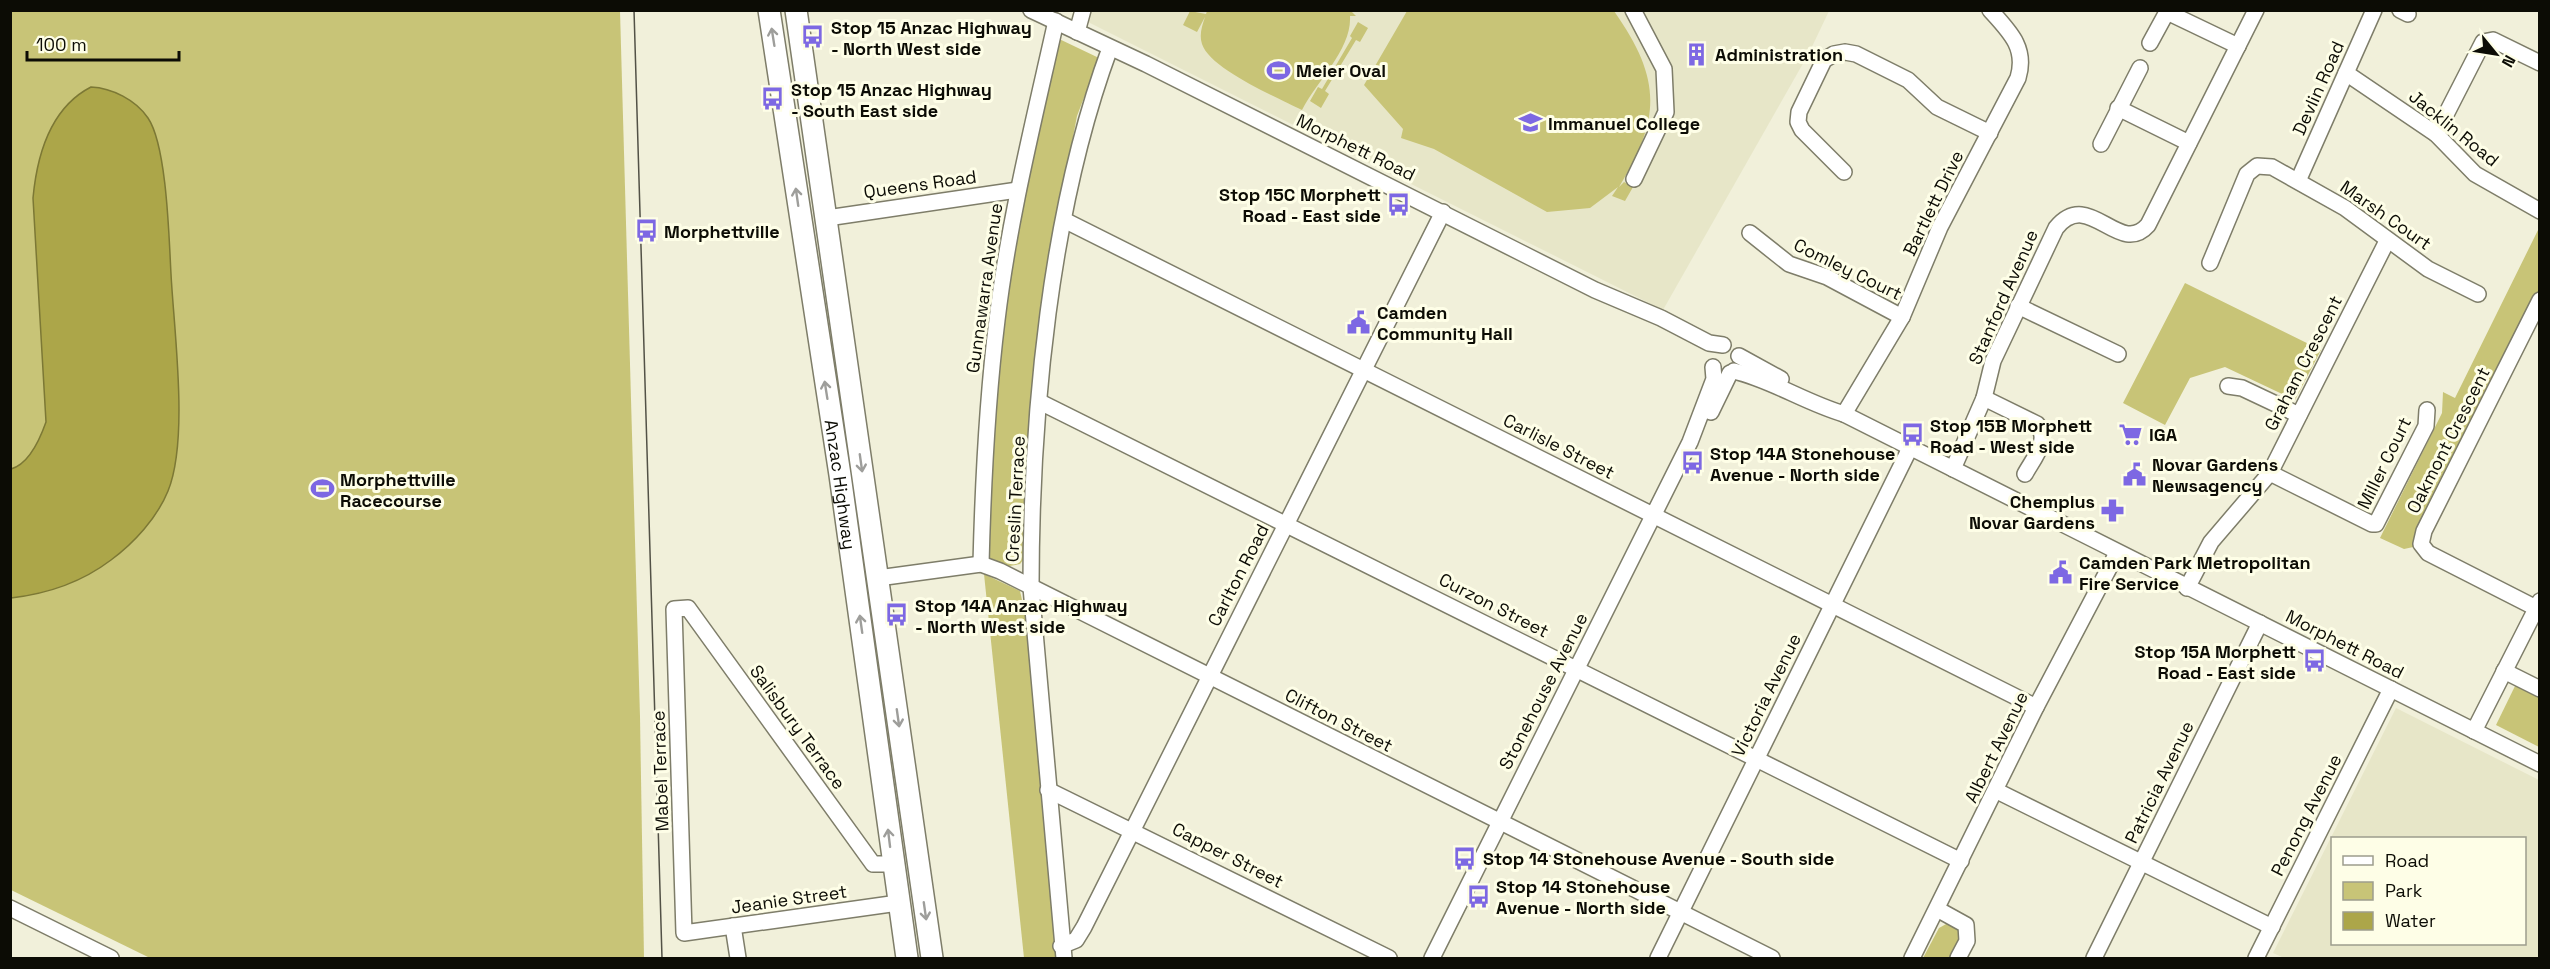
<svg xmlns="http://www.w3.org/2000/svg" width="2550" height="969" viewBox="0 0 2550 969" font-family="'Space Grotesk',sans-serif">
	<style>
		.built { fill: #e7e6c8; fill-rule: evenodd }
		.green { fill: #c8c477 }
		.water { fill: #aca649; stroke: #7c7835; stroke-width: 1.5 }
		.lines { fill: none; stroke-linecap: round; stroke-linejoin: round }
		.minor-casing { stroke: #7e7d69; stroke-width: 18 }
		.highway-casing { stroke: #7e7d69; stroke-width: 24 }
		.minor { stroke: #fff; stroke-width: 15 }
		.highway { stroke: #fff; stroke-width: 21 }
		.tram { stroke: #525146; stroke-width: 1.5 }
		.oneway { stroke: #9e9e9b }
		.labels { text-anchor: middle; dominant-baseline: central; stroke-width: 6; stroke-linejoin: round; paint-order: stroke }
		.poi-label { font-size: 18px; font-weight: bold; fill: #0c0c05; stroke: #fefee7; text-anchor: start }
		.street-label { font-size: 18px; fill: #0c0c05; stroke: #fefee7 }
	</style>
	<rect width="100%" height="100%" fill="#f1f0da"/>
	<g class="built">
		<polygon points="1092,10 1829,11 1809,53 1663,310 1088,22"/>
		<path d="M 2396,708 L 2539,780 L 2539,958 L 2284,958 L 2273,953 ZM 2332,838 L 2524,838 L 2524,944 L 2332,944 Z"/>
	</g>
	<g class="green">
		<polygon points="10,11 620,11 640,717 644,958 150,958 11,890"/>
		<path d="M 1207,11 L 1350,10 L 1356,16 L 1350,16 C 1352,49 1317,81 1302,110 C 1278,98 1210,69 1202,44 C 1199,35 1202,26 1205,17 L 1197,32 L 1183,25 L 1190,11 L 1206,14 Z"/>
		<path d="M 1407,11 L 1614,11 C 1661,78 1662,117 1619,187 L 1624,182 L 1633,187 L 1625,201 L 1612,196 L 1618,187 L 1590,208 L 1547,212 L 1434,149 L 1401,138 L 1403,129 L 1364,85 Z"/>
		<polygon points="1358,22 1368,28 1360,42 1356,40 1325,91 1329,94 1321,108 1310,101 1318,87 1322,89 1352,38 1350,36"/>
		<polygon points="1055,37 1099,58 1077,116 1050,258 1027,555 1020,564 1004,567 984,556 996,343"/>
		<polygon points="2539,228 2539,291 2420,531 2418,546 2404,549 2380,538 2442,413 2443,392 2455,398"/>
		<polygon points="2185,283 2321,350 2295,400 2225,367 2190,378 2165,425 2123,403"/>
		<polygon points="984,574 1020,591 1025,613 1058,958 1024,958"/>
		<polygon points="2516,684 2539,696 2539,747 2496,725"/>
		<polygon points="1948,923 1961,931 1962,937 1952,958 1923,958 1939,928"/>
	</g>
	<path class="water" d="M 91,87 C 112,88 136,100 148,118 C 167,146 169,239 171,274 C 174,332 189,439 168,491 C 157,518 134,543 111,560 C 82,582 46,594 11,598 L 11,469 C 29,464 40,439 46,422 L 33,198 C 37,155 50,108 91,87 Z"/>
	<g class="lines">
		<defs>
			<g id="minor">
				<polyline points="1031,10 1146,64 1595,290 1661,318 1709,343 1723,345"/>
				<polyline points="1633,10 1664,69 1666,112 1634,179"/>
				<polyline points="2400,10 2408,14"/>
				<polyline points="2167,12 2238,46"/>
				<polyline points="1077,32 1083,10"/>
				<polyline points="2150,43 2168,10"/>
				<polyline points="2346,73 2436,134 2475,174 2540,211"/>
				<polyline points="2118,108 2189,143"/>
				<polyline points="2436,134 2483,42 2493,40 2540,63"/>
				<polyline points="2101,144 2140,68"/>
				<polyline points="1844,172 1802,130 1798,122 1799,112 1824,60 1834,54 1845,52 1856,54 1908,80 1937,107 1990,133"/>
				<polyline points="2298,181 2374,10"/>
				<polyline points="827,218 1018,190"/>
				<polyline points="1064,220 2036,707"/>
				<polyline points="1750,233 1789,264 1827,277 1902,317"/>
				<polyline points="2210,263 2247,174 2257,166 2272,167 2345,208 2428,269 2478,294"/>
				<polyline points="2018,306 2118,354"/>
				<polyline points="1739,356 1781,379"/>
				<path d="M 1734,371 C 1772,380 1806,403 1844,414 L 2540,764"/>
				<polyline points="2228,386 2242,388 2299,415"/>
				<path d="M 1984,398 L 2037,424 C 2051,439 2033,459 2025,474"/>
				<polyline points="1040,402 1961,861"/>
				<polyline points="1711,412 1730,373"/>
				<path d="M 1844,414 L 1902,317 L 1940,227 L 2018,78 C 2027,48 2010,32 1990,10"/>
				<path d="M 1953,469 L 1984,398 L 1993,361 L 2056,228 C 2089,187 2119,258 2148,225 L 2256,10"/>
				<polyline points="2270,473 2372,524 2376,524 2426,426 2427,410"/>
				<path d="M 981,564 C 983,483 987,401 997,320 C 1009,219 1034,120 1056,21"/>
				<polyline points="878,578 981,564 1000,571 1772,958"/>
				<polyline points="2187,588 2211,542 2270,473 2387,241"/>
				<polyline points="2536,608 2428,553 2421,544 2424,531 2540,300"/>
				<polyline points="2504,671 2540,689"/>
				<polyline points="2474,731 2540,601"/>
				<polyline points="1048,790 1389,958"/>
				<polyline points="1997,791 2272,927"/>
				<polyline points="893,864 873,864 688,608 674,609 684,933 898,903"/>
				<polyline points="10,908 111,958"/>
				<polyline points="1937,909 1966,925 1967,941 1958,958"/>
				<polyline points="733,926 738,958"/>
				<polyline points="1061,946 1076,940 1084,927 1443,212"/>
				<path d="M 1064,958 L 1031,587 C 1031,414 1050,210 1110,48"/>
				<polyline points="1432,958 1690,442 1714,379 1713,367"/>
				<polyline points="1658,958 1910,448"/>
				<polyline points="1912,958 2036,707 2117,553"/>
				<polyline points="2094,958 2260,623"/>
				<polyline points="2256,958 2391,689"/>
			</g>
			<g id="highway">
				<path id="s1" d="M 769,10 L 840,475 L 907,958"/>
				<polyline points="796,10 932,958"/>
			</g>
		</defs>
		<use href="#minor" class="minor-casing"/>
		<use href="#highway" class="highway-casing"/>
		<use href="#minor" class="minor"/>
		<use href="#highway" class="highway"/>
		<polyline class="tram" points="634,10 662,958"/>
	</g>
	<defs><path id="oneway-shaft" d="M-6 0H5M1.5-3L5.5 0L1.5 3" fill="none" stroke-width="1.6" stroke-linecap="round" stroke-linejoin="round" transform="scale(1.5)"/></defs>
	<g class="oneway">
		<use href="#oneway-shaft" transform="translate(773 37) rotate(-99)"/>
		<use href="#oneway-shaft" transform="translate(797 197) rotate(-98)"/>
		<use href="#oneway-shaft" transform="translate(826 390) rotate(-99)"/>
		<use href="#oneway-shaft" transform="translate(861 463) rotate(82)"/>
		<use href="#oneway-shaft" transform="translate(861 624) rotate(-98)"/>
		<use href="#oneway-shaft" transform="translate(898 718) rotate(82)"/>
		<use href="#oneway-shaft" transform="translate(889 838) rotate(-97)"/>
		<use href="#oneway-shaft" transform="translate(925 911) rotate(82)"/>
	</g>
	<defs>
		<symbol id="bus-bare" viewBox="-9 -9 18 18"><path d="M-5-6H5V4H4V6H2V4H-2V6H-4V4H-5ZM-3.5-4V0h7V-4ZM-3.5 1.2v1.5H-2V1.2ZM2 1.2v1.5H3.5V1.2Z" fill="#7d68e3" stroke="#fefee7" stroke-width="2.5" paint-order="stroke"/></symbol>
		<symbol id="building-bare" viewBox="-9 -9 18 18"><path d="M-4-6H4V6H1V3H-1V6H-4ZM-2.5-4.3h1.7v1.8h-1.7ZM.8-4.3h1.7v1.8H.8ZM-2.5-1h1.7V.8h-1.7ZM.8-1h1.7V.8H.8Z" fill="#7d68e3" stroke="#fefee7" stroke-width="2.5" paint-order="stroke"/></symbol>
		<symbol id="stadium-bare" viewBox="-9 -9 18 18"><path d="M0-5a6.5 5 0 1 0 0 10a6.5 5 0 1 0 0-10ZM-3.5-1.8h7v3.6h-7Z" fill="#7d68e3" stroke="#fefee7" stroke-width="2.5" paint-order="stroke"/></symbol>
		<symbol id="school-bare" viewBox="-9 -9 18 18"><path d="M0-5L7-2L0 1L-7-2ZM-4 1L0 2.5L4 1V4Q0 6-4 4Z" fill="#7d68e3" stroke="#fefee7" stroke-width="2.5" paint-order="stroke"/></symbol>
		<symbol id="civic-bare" viewBox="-9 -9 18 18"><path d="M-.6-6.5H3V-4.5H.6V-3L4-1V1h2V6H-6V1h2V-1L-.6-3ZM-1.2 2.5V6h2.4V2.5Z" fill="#7d68e3" stroke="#fefee7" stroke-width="2.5" paint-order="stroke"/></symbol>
		<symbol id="supermarket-bare" viewBox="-9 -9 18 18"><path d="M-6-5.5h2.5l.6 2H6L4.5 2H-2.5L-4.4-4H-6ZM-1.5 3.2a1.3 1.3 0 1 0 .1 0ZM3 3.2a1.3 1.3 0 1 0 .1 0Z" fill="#7d68e3" stroke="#fefee7" stroke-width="2.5" paint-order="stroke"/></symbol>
		<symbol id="pharmacy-bare" viewBox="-9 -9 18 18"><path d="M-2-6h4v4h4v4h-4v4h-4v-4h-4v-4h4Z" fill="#7d68e3" stroke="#fefee7" stroke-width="2.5" paint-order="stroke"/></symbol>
	</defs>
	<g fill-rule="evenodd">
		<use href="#bus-bare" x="796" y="20" width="33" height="33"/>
		<use href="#building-bare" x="1680" y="38" width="33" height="33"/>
		<use href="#stadium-bare" x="1262" y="54" width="33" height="33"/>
		<use href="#bus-bare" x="756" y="82" width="33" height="33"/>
		<use href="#school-bare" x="1514" y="106" width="33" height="33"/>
		<use href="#bus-bare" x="1382" y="188" width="33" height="33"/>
		<use href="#bus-bare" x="630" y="214" width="33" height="33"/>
		<use href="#civic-bare" x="1342" y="306" width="33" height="33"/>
		<use href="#supermarket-bare" x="2114" y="418" width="33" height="33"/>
		<use href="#bus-bare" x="1896" y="418" width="33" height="33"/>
		<use href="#bus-bare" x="1676" y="446" width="33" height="33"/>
		<use href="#civic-bare" x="2118" y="458" width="33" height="33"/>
		<use href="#stadium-bare" x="306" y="472" width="33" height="33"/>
		<use href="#pharmacy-bare" x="2096" y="494" width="33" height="33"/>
		<use href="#civic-bare" x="2044" y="556" width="33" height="33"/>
		<use href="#bus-bare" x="880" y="598" width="33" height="33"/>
		<use href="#bus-bare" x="2298" y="644" width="33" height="33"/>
		<use href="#bus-bare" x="1448" y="842" width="33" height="33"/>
		<use href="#bus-bare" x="1462" y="880" width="33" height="33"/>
	</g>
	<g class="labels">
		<g class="poi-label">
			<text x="831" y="27">Stop 15 Anzac Highway<tspan x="831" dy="21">- North West side</tspan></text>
			<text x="1715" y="54">Administration</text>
			<text x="1296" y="70">Meier Oval</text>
			<text x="791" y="89">Stop 15 Anzac Highway<tspan x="791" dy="21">- South East side</tspan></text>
			<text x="1548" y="123">Immanuel College</text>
			<text x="1381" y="194" text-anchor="end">Stop 15C Morphett<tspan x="1381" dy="21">Road - East side</tspan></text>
			<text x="664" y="231">Morphettville</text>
			<text x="1377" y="312">Camden<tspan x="1377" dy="21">Community Hall</tspan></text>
			<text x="1930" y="425">Stop 15B Morphett<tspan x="1930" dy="21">Road - West side</tspan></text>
			<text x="2149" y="434">IGA</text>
			<text x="1710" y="453">Stop 14A Stonehouse<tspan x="1710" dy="21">Avenue - North side</tspan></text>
			<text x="2152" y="464">Novar Gardens<tspan x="2152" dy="21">Newsagency</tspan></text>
			<text x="340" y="479">Morphettville<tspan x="340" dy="21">Racecourse</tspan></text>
			<text x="2095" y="501" text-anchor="end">Chemplus<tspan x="2095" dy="21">Novar Gardens</tspan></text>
			<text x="2079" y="562">Camden Park Metropolitan<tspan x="2079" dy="21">Fire Service</tspan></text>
			<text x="915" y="605">Stop 14A Anzac Highway<tspan x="915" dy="21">- North West side</tspan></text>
			<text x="2296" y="651" text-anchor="end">Stop 15A Morphett<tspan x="2296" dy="21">Road - East side</tspan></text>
			<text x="1483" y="858">Stop 14 Stonehouse Avenue - South side</text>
			<text x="1496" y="886">Stop 14 Stonehouse<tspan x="1496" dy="21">Avenue - North side</tspan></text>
		</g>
		<g class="street-label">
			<text transform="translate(2318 88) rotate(-66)">Devlin Road</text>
			<text transform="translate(2454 128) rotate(39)">Jacklin Road</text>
			<text transform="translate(1356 147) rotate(26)">Morphett Road</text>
			<text transform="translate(920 184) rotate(-8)">Queens Road</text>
			<text transform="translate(1933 203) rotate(-64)">Bartlett Drive</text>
			<text transform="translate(2386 215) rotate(35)">Marsh Court</text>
			<text transform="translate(1848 269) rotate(26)">Comley Court</text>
			<text transform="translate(984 288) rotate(-82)">Gunnawarra Avenue</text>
			<text transform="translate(2003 297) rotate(-66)">Stanford Avenue</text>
			<text transform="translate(2303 363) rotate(-63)">Graham Crescent</text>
			<text transform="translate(2448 440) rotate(-63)">Oakmont Crescent</text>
			<text transform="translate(1559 446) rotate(27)">Carlisle Street</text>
			<text transform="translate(2384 463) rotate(-64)">Miller Court</text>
			<text stroke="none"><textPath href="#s1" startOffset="480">Anzac Highway</textPath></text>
			<text transform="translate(1015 499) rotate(-87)">Creslin Terrace</text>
			<text transform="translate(1238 575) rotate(-63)">Carlton Road</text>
			<text transform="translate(1494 605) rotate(27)">Curzon Street</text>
			<text transform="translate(2345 644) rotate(27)">Morphett Road</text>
			<text transform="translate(1543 691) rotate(-63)">Stonehouse Avenue</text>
			<text transform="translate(1766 695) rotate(-64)">Victoria Avenue</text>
			<text transform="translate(1339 720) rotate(27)">Clifton Street</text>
			<text transform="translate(798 727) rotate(54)">Salisbury Terrace</text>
			<text transform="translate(1996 747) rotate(-64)">Albert Avenue</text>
			<text transform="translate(660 771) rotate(-92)">Mabel Terrace</text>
			<text transform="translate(2159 782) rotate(-64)">Patricia Avenue</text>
			<text transform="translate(2306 815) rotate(-63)">Penong Avenue</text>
			<text transform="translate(1228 855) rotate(27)">Capper Street</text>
			<text transform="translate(789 899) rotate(-8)">Jeanie Street</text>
		</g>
	</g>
	<rect width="2550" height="969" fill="none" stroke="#0c0c05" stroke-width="24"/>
	<rect x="2331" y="837" width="195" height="108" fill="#fefee7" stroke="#9d9d8d" stroke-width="1.5"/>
	<rect x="2343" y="856" width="30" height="9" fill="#ffffff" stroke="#9d9d8d" stroke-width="1.5"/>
	<text x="2385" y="867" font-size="18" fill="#0c0c05">Road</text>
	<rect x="2343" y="882" width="30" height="18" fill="#c8c477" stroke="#9d9d8d" stroke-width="1.5"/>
	<text x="2385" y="897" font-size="18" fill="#0c0c05">Park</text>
	<rect x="2343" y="912" width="30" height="18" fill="#aca649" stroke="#9d9d8d" stroke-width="1.5"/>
	<text x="2385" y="927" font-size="18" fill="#0c0c05">Water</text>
	<g transform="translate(2496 54) rotate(120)" stroke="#fefee7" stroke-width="4.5" paint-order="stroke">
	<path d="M0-4.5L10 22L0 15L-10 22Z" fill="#0c0c05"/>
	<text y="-9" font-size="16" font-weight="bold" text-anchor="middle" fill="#0c0c05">N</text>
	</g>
	<path d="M27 51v9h152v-9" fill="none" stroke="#0c0c05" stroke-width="3"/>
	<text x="36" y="51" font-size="18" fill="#0c0c05" stroke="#fefee7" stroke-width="4.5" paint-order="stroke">100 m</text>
</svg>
